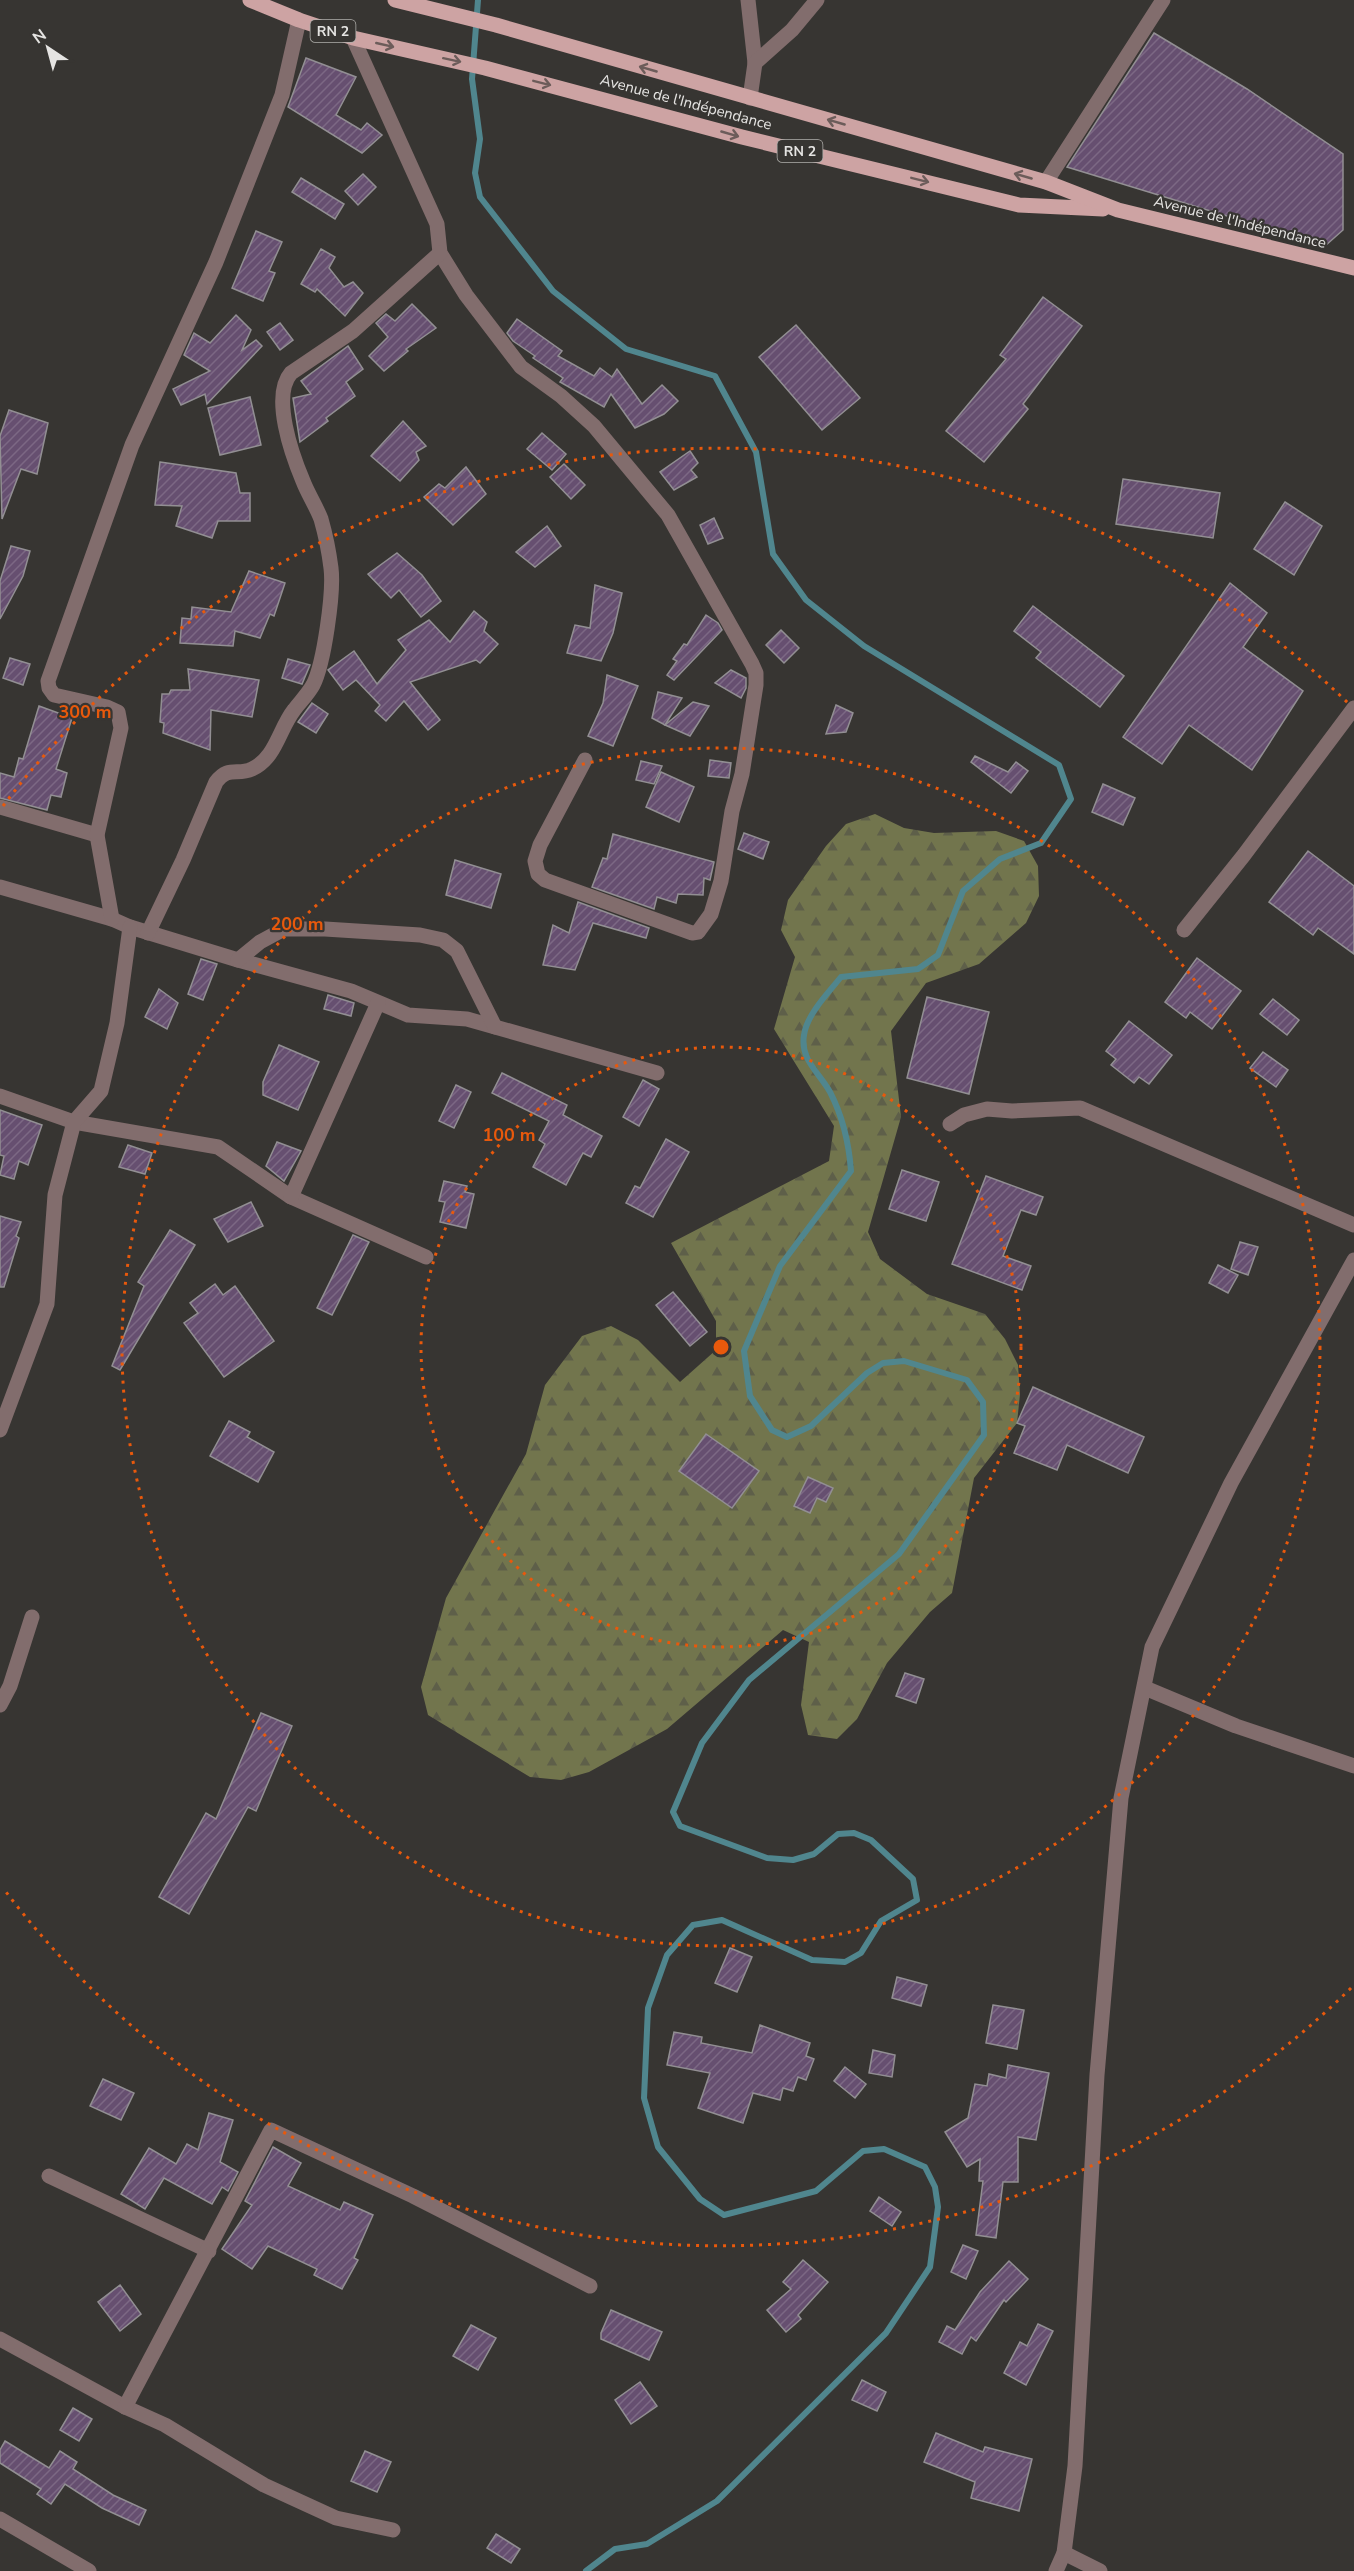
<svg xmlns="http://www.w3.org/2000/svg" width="1354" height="2571" viewBox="0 0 1354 2571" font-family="'Nunito Sans',sans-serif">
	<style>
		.forest { fill: url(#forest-firs) }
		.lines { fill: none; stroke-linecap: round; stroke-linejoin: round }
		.stream { stroke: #50868e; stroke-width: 6 }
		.building { fill: url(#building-hatch); stroke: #928f93; stroke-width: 1.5 }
		.minor { stroke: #826d6d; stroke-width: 15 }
		.major { stroke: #cda3a3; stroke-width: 15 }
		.oneway { stroke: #6c5c5a }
		.ring { fill: none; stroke: #e8590c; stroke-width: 3; stroke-dasharray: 3 6 }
		.labels { text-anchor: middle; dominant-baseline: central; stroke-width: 4.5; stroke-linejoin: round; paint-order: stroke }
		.shield { fill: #373532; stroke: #b1b0ad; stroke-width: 1.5 }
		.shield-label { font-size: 14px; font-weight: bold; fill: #e5e4e2 }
		.street-label { font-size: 15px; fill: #e5e4e2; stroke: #373532 }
		.centre { fill: #e8590c; stroke: #373532; stroke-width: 3 }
		.ring-label { font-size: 18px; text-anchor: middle; font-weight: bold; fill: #e8590c; stroke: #373532; stroke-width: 4.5; stroke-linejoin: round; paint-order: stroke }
	</style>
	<defs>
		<pattern id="forest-firs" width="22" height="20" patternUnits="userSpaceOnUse" patternTransform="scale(1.5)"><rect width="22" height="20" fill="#72754d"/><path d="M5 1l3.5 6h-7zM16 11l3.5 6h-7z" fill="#5e5f49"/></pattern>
		<pattern id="building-hatch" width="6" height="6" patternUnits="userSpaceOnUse" patternTransform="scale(1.5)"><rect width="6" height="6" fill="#664f70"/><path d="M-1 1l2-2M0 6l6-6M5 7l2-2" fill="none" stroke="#7c6884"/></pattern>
	</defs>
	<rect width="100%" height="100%" fill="#373532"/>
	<polygon class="forest" points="875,814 904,828 934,833 996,831 1024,841 1038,866 1039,896 1026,923 979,964 926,983 891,1031 901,1117 868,1232 880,1259 927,1294 985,1314 1005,1339 1018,1365 1020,1394 1017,1423 974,1478 952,1593 930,1612 887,1663 857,1719 837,1739 808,1735 801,1705 809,1642 783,1630 667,1729 589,1772 561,1780 530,1777 428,1715 421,1687 446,1598 526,1454 545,1385 582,1336 611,1326 638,1340 680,1382 716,1350 716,1321 671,1243 829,1161 834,1126 774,1029 795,957 781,930 788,900 826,846 846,824"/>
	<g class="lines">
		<path class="stream" d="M 478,0 L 472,79 L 480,139 L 475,173 L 480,197 L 553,291 L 626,349 L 715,376 L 756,452 L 773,554 L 806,600 L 864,646 L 1059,765 L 1071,799 L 1041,843 L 1000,859 L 963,891 L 938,955 L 918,969 L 841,977 C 829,992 807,1014 804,1035 C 800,1060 819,1072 830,1092 C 843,1117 849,1144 851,1171 L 780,1266 L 744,1351 L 750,1396 L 772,1430 L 787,1437 L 811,1426 L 867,1373 L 883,1363 L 904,1361 L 967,1380 L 983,1402 L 984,1435 L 899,1554 L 749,1680 L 702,1743 L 673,1812 L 680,1826 L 767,1858 L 793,1860 L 814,1854 L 838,1834 L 854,1833 L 871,1840 L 913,1879 L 917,1900 L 881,1921 L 861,1953 L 845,1962 L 812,1960 L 722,1920 L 693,1925 L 667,1955 L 648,2008 L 644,2098 L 658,2147 L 700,2199 L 724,2215 L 816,2191 L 863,2151 L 884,2149 L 925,2167 L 935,2187 L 938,2207 L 930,2267 L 886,2333 L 717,2501 L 647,2544 L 615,2549 L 586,2571"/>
	</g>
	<g class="building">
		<polygon points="1154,33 1247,89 1343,154 1343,230 1325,246 1067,167"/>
		<polygon points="306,58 356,77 336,115 361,130 367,123 382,135 362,153 288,107"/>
		<polygon points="363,174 376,187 358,205 345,191"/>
		<polygon points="301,178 344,204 335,219 292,192"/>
		<polygon points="256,231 282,242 269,271 275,273 263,301 232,288"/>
		<polygon points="321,249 335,257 329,268 344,287 353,282 363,293 345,316 317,289 315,292 301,284"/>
		<polygon points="1043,297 1082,326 1023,404 1028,409 984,462 946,431 1006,359 1000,355"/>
		<polygon points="412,304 436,328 406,349 408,351 384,371 369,356 388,337 376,323 386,314 395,321"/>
		<polygon points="236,315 251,330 242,350 256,340 262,346 207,404 205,394 181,405 173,389 210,371 184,355 194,333 210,343"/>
		<polygon points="517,319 562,351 558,356 594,376 600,368 612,377 617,369 642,404 662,385 678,401 664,414 635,428 611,394 604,407 560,382 563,378 533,358 535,356 513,341 507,333"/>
		<polygon points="280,323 293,340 280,350 267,332"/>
		<polygon points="796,325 860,398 822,430 759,357"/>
		<polygon points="348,346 363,369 346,382 355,396 326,418 328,421 300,442 293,398 311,394 301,381"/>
		<polygon points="250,397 261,445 220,455 208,408"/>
		<polygon points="9,410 48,423 37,474 21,469 2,519 0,436"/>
		<polygon points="403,421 426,446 416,452 419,460 400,481 371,456"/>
		<polygon points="542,433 566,454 552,470 527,449"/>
		<polygon points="690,451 698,463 691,470 697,477 674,490 660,472"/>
		<polygon points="160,462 236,473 240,493 250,493 250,521 218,521 212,538 176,526 182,506 155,505"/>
		<polygon points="564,464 585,485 571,499 550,477"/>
		<polygon points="466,467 486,494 453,525 424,497 439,484 445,488"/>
		<polygon points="1123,479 1220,493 1213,538 1116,524"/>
		<polygon points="1285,502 1322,526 1294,575 1254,549"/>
		<polygon points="714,518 723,538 708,544 700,525"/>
		<polygon points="547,526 561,546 535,567 516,552"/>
		<polygon points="11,546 30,551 23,576 0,619 0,581"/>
		<polygon points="397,553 422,575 441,601 421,617 399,590 391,598 368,574"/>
		<polygon points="249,571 285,583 274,616 270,614 260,638 235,631 233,646 180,643 182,618 191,619 192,607 231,612"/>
		<polygon points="1230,583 1267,613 1243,647 1303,691 1252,770 1189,725 1162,764 1123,737"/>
		<polygon points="595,585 622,593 613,633 601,661 567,653 575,625 590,628"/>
		<polygon points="1033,606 1124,676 1100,707 1036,658 1041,652 1014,631"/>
		<polygon points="474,611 487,622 484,631 498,644 480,663 476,660 410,682 440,720 428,730 404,701 386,721 375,711 380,705 356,680 343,690 328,670 354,651 377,684 406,650 398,640 429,620 450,642"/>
		<polygon points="706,615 718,623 722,630 674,680 667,675 677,661 673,659 684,644 687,645"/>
		<polygon points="781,630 799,648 784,663 766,645"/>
		<polygon points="10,658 30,664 23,685 3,678"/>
		<polygon points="288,659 310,665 302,684 282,678"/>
		<polygon points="188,669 259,680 252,717 211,710 210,750 163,733 164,723 160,722 162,694 169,694 171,690 190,690"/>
		<polygon points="731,670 746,678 746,688 741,698 715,683"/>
		<polygon points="607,675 638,686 613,746 588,736 603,703"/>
		<polygon points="658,692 682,698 665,725 652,718"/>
		<polygon points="693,702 709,706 690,736 665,725"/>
		<polygon points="312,703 328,714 316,733 298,722"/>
		<polygon points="836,705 853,713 846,732 826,734"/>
		<polygon points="39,706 72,718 56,769 67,773 61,797 51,795 47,810 0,798 0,773 14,777 19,758 23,759"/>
		<polygon points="975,756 1008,772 1016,762 1028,771 1011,793 971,762"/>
		<polygon points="710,760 731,763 729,778 708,776"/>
		<polygon points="641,761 662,766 654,784 636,780"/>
		<polygon points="661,772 694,787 679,822 646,807"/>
		<polygon points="1103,784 1135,798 1123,825 1092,812"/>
		<polygon points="744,833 769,842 763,859 738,849"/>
		<polygon points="613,834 714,862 710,880 704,878 703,895 678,894 676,903 657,897 654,909 592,887 603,858 607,859"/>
		<polygon points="1308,851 1354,886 1354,954 1318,928 1313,935 1269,902"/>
		<polygon points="455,860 501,874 491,908 446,895"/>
		<polygon points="578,902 649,928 646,938 593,923 575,970 543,965 553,925 569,933"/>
		<polygon points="1197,958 1241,991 1212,1029 1190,1012 1186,1018 1165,1002"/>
		<polygon points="201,959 217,964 203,1000 188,994"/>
		<polygon points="159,989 178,1003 167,1029 145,1017"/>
		<polygon points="328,995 354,1003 351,1016 324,1009"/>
		<polygon points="927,997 989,1012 969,1094 907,1078"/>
		<polygon points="1273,999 1299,1020 1287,1035 1260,1014"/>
		<polygon points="1129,1021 1172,1055 1149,1084 1139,1077 1134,1083 1111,1065 1116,1059 1106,1051"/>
		<polygon points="279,1045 319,1062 298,1110 263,1095 263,1082"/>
		<polygon points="1263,1052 1288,1070 1276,1087 1250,1068"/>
		<polygon points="502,1073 567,1105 563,1115 602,1136 591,1157 583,1153 566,1185 533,1167 545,1144 539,1140 549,1121 492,1093"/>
		<polygon points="643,1080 659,1089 639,1126 623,1117"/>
		<polygon points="456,1085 471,1092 454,1128 439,1121"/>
		<polygon points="0,1110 42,1125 28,1165 19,1161 14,1179 0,1175 4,1156 0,1155"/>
		<polygon points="666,1139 689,1152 653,1217 626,1203 635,1186 640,1188"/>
		<polygon points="277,1142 301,1151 284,1181 266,1166"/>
		<polygon points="128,1145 152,1153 145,1174 119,1167"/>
		<polygon points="902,1170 939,1182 926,1221 889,1209"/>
		<polygon points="986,1176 1043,1197 1036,1215 1021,1210 1003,1256 1031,1266 1022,1290 952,1264"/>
		<polygon points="444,1181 467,1186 465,1192 474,1194 466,1228 440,1222 445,1202 439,1201"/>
		<polygon points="251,1202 263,1226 228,1242 214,1219"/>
		<polygon points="0,1216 21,1222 16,1236 19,1238 4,1287 0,1287"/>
		<polygon points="170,1230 195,1245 120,1370 112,1366 144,1286 138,1282"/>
		<polygon points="353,1235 369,1242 332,1315 317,1308"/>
		<polygon points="1240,1242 1258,1247 1248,1275 1231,1269"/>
		<polygon points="1218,1265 1238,1275 1228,1293 1209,1283"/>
		<polygon points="215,1284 223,1295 235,1286 274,1341 224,1377 184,1323 198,1313 190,1303"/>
		<polygon points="673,1292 707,1332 690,1346 656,1305"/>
		<polygon points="1033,1387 1144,1437 1128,1473 1067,1445 1057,1470 1014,1453 1025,1426 1017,1423"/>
		<polygon points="229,1421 250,1432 247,1437 274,1452 258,1482 210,1456"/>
		<polygon points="706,1434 759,1471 732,1508 679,1471"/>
		<polygon points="808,1477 833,1488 826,1502 817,1498 810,1513 794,1506"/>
		<polygon points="905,1673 924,1679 916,1703 896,1696"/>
		<polygon points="261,1713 292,1726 256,1811 248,1807 189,1914 159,1897 206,1813 216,1819"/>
		<polygon points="730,1948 752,1957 737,1992 715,1983"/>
		<polygon points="897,1977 927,1985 921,2006 892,1998"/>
		<polygon points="993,2005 1024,2010 1017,2049 986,2043"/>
		<polygon points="760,2025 810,2043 806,2056 814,2059 806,2080 798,2077 793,2091 783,2088 780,2100 753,2093 743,2123 698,2108 710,2073 667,2065 674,2032 702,2037 701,2043 752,2053"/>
		<polygon points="873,2050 895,2055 892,2077 869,2073"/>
		<polygon points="1008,2065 1049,2073 1036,2140 1018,2137 1018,2182 1003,2182 996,2238 976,2235 983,2181 979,2181 980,2159 967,2167 945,2132 968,2118 975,2084 987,2086 989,2074 1006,2078"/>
		<polygon points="845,2067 866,2084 855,2098 834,2081"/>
		<polygon points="103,2079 134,2093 121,2120 90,2106"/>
		<polygon points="209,2113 233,2120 220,2162 238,2172 228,2191 222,2187 212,2204 164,2178 145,2209 121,2194 149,2148 176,2164 187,2144 198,2150"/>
		<polygon points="273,2147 301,2163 288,2186 340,2210 344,2202 373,2215 354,2258 358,2260 342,2289 314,2275 317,2269 268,2246 252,2269 222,2249 252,2205 245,2201"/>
		<polygon points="879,2197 901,2212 892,2226 870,2211"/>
		<polygon points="963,2245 978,2251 966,2279 951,2272"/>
		<polygon points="803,2260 828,2282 798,2315 801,2319 786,2332 767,2310 791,2289 783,2282"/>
		<polygon points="1009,2261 1028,2279 1006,2302 1004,2300 976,2341 971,2337 962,2354 939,2342 947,2326 955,2330 980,2292"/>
		<polygon points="120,2285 141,2314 120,2331 98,2302"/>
		<polygon points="611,2310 662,2332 649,2360 601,2339 601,2333"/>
		<polygon points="1038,2324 1053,2331 1026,2385 1004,2373 1020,2342 1027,2346"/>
		<polygon points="471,2325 496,2338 478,2370 453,2356"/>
		<polygon points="862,2380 886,2392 877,2411 852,2400"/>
		<polygon points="640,2382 657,2406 631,2424 615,2400"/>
		<polygon points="73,2408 92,2419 79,2441 60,2430"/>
		<polygon points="936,2433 983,2452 985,2447 1032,2459 1019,2511 971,2498 975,2482 924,2462"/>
		<polygon points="5,2441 49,2468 60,2451 77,2462 73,2469 113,2495 146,2510 139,2525 102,2508 65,2484 51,2504 37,2494 41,2489 0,2463 0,2450"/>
		<polygon points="365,2451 391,2462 377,2492 351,2481"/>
		<polygon points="496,2534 520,2549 511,2563 487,2548"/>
	</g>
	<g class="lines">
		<g class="minor">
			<polyline points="748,0 755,63"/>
			<polyline points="353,38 437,224 440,253 466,295 521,367 561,396 594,426 668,515 752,664 756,673 756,685 742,774 732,811 721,881 711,914 698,932 692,933 545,880 538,874 535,861 540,845 585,760"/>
			<polyline points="750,98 755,63 792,30 817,0"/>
			<polyline points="1046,182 1163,0"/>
			<polyline points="0,807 97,835"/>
			<polyline points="0,887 112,919 130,927 238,960 351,991 408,1015 467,1019 657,1073"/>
			<polyline points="112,919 97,835 121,728 118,712 107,707 54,695 49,688 48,681 132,445 216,262 282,95 299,20"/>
			<polyline points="1184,930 1244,855 1354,708"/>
			<path d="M 148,933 L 183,860 L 216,782 C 229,765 237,776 252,769 C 276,758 279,729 294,710 C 300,702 308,694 313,685 C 324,664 334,592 331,568 C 329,552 325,533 321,519 C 316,506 308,494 303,481 C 292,455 271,396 291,373 L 353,331 L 440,253"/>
			<polyline points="238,960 260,942 284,929 325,929 420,935 443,940 457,951 495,1027"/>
			<polyline points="0,1096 74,1122 218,1147 291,1197 426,1257"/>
			<polyline points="950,1124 964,1115 987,1109 1012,1111 1080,1108 1354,1225"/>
			<polyline points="291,1197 378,1003"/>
			<polyline points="0,1430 47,1304 55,1195 74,1122 101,1091 117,1023 130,927"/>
			<polyline points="1145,1688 1236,1726 1354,1766"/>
			<polyline points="0,1705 10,1686 32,1617"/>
			<polyline points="49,2176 209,2251"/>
			<polyline points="0,2339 125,2407 165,2425 264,2485 336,2518 393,2530"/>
			<polyline points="125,2407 271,2130 413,2196 590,2286"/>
			<polyline points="0,2519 89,2571"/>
			<polyline points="1064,2553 1100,2571"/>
			<polyline points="1056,2571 1064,2553 1075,2466 1097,2075 1121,1798 1152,1647 1231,1483 1354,1260"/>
		</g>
		<g class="major">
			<polyline points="250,0 299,20 353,38 485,68 742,137 1019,205 1103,209"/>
			<polyline points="395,0 496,25 1046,182 1118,210 1354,268"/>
		</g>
	</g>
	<defs><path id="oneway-shaft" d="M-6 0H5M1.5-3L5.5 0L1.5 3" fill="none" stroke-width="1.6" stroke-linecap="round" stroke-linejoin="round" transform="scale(1.5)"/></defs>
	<g class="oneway">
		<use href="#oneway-shaft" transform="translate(385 45) rotate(13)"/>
		<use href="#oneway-shaft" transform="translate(452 60) rotate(12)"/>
		<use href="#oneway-shaft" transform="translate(648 69) rotate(-164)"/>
		<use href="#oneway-shaft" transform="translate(542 83) rotate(14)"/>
		<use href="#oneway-shaft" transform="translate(836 122) rotate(-164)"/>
		<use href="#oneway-shaft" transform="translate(730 134) rotate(16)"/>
		<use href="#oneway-shaft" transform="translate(1023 176) rotate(-164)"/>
		<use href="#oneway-shaft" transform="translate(920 180) rotate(14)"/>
	</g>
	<g class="ring">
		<circle cx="721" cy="1347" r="300"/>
		<circle cx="721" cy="1347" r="599"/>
		<path d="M1351 1988A899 899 0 0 1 3 1888M3 806A899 899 0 0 1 1351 706"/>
	</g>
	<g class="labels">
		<g class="shield">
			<rect x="310.5" y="20" width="45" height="22" rx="4.5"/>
			<rect x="777.5" y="140" width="45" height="22" rx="4.5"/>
		</g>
		<g class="shield-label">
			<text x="333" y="31">RN 2</text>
			<text x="800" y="151">RN 2</text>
		</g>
		<g class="street-label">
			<text transform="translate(686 102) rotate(15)">Avenue de l'Indépendance</text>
			<text transform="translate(1240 222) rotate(14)">Avenue de l'Indépendance</text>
		</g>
	</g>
	<circle cx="721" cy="1347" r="9" class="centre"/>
	<g class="ring-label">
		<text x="85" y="718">300 m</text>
		<text x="297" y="930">200 m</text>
		<text x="509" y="1141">100 m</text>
	</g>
	<g transform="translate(48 48) rotate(324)" stroke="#373532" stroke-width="4.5" paint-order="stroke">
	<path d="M0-4.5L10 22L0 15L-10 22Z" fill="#e5e4e2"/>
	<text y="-9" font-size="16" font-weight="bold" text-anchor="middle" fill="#e5e4e2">N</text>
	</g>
</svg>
